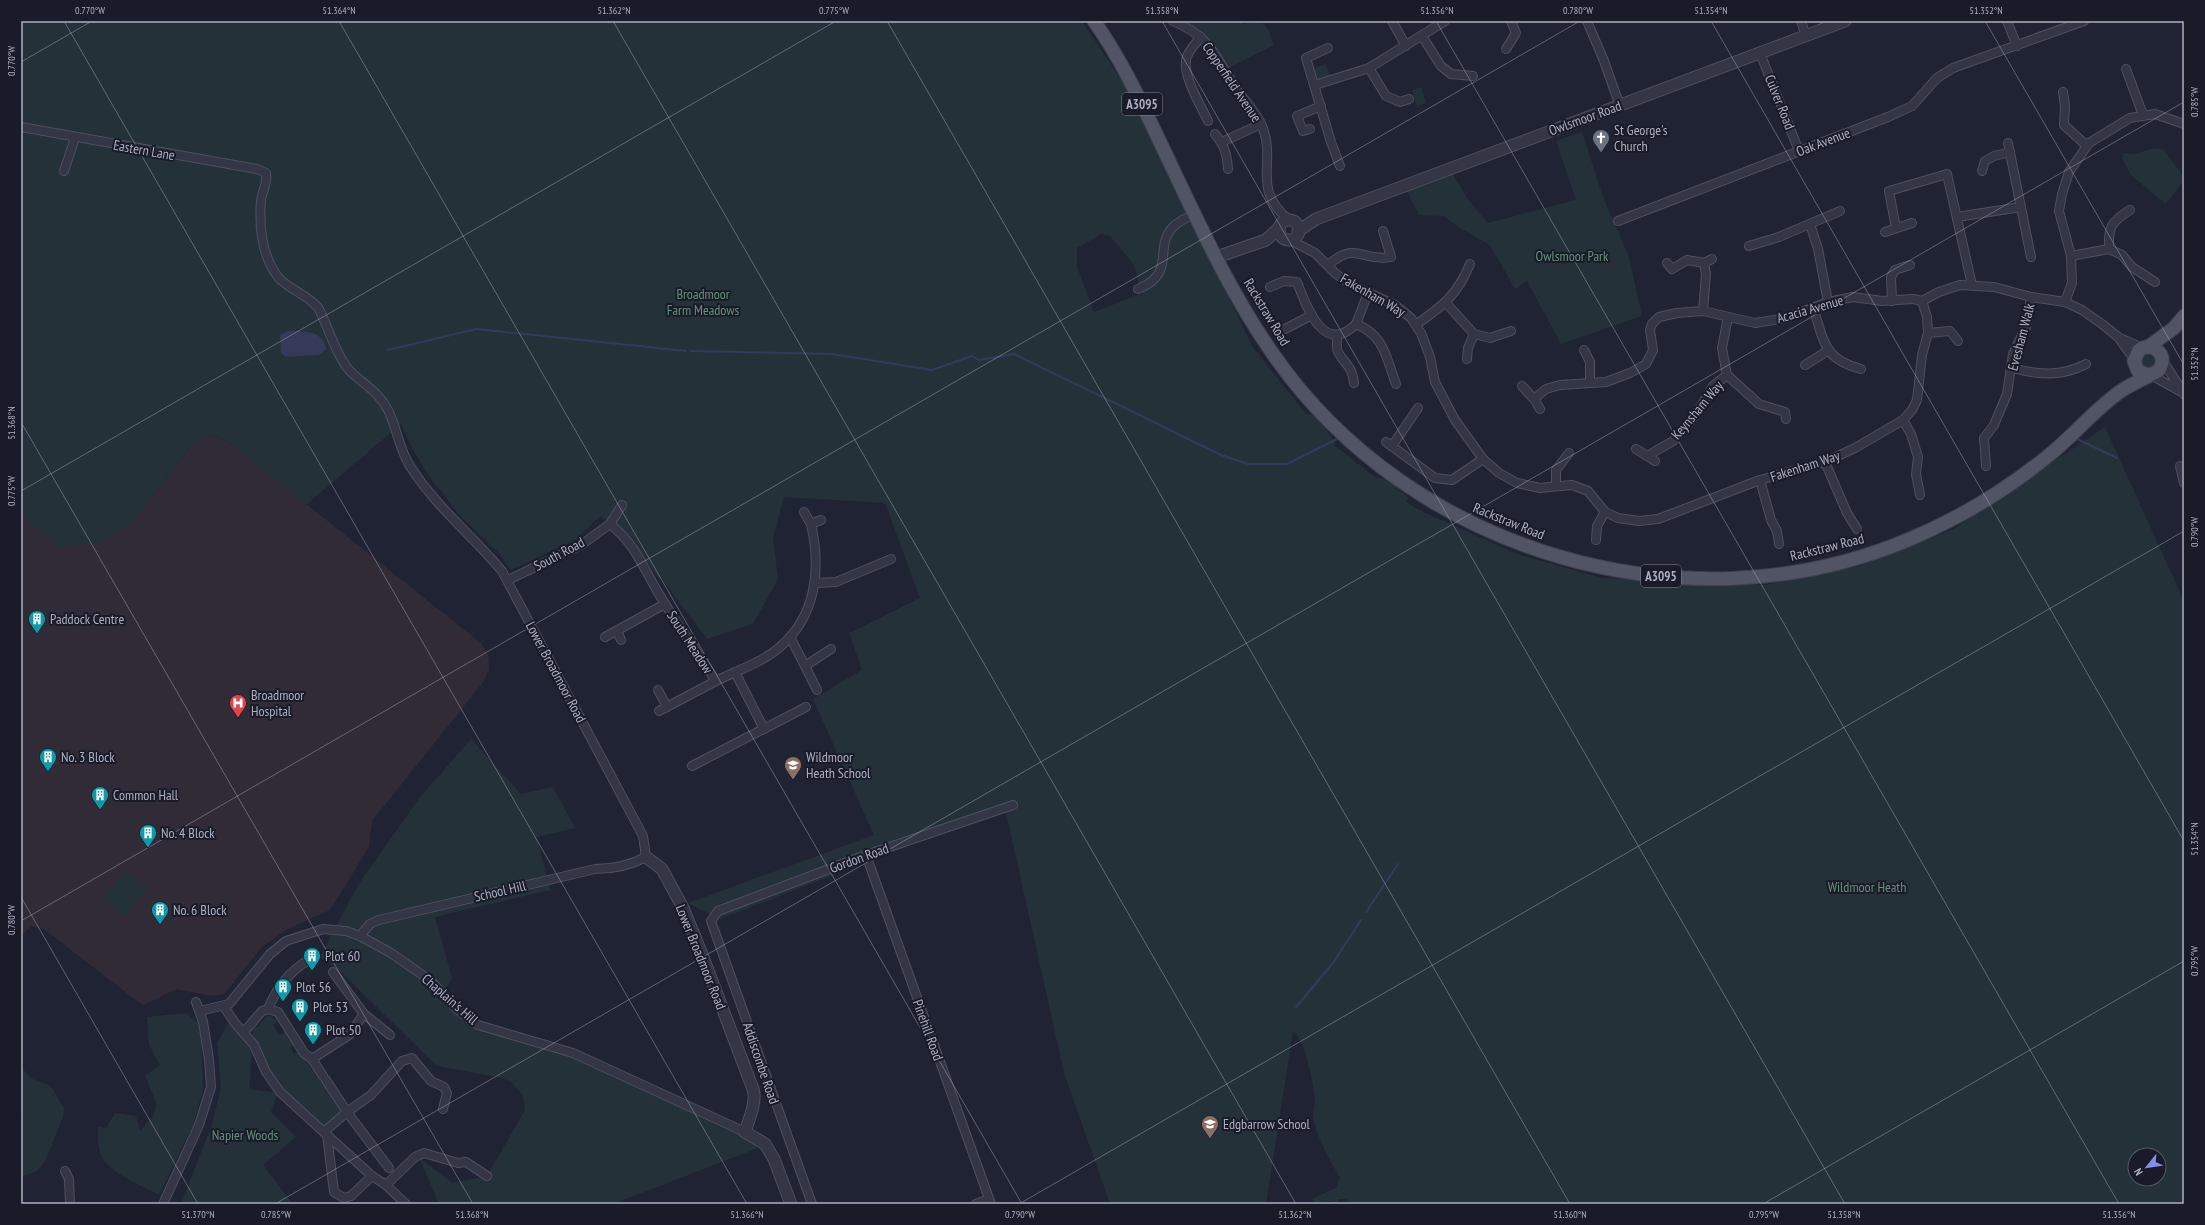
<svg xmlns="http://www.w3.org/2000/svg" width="2205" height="1225" viewBox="0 0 2205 1225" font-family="'PT Sans Narrow',sans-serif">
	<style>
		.medical { fill: #302b36 }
		.green { fill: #253138; fill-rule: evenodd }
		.water { fill: #35395a }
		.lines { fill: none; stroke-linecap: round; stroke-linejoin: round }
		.stream { stroke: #35395a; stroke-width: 2 }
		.minor-casing { stroke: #4e5060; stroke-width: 10 }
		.tertiary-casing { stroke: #4e5060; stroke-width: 13 }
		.primary-casing { stroke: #3d3f4e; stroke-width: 15 }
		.minor { stroke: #343545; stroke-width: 8 }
		.tertiary { stroke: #343545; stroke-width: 11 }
		.primary { stroke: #515465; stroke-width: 13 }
		.ticks { fill: none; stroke: #aeafc2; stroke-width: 1; stroke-opacity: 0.45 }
		.labels { text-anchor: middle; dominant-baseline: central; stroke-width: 4; stroke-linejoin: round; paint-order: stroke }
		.shield { fill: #191b29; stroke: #818394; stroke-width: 1 }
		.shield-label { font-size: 13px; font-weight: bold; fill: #aeafc2 }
		.street-label { font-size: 14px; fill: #aeafc2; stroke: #191b29 }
		.poi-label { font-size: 14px; fill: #aeafc2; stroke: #191b29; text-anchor: start }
		.park-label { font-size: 14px; fill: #67907d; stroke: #191b29 }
		.neatline { fill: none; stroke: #aeafc2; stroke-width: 1.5 }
		.ticks-label { font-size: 10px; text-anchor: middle; fill: #aeafc2 }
	</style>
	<rect width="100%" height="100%" fill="#202334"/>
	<polygon class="medical" points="215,436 227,441 481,643 488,654 489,669 484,681 372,821 369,847 330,910 286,930 262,947 224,994 212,996 176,989 144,1005 138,1002 44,929 32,926 21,936 21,514 59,548 131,523 193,444 203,437"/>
	<g class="green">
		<path d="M 21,21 L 1082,21 L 1132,96 L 1252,346 L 1306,414 L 1316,416 L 1335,442 L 1334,445 L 1375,477 L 1386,479 L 1409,498 L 1406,501 L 1415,508 L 1517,554 L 1602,578 L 1765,585 L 1860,566 L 1954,529 L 2105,427 L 2184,601 L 2184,1204 L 1348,1204 L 1347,1199 L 1338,1199 L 1339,1204 L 1324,1204 L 1336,1200 L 1315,1204 L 1312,1199 L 1336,1188 L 1340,1177 C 1330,1161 1315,1134 1313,1115 C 1313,1110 1315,1105 1315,1100 C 1313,1083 1306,1041 1293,1031 L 1266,1204 L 1110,1204 L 1064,1073 L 1005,808 L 720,919 L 688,903 L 874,835 L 813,699 L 862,670 L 849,633 L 920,598 L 885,503 L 784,497 L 773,538 L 778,579 L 753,624 L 707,639 L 661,578 L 659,579 L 626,532 L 600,516 L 575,540 L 511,570 L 499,553 L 458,514 L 443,493 L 434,484 L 412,448 L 401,424 L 306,505 L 227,441 L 215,436 L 209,436 L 193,444 L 131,523 L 103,541 L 59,548 L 21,514 ZM 1101,234 L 1110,236 L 1134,265 L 1142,295 L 1140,294 L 1094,312 L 1077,267 L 1077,248 ZM 2135,1155 L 2159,1155 L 2159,1179 L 2135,1179 Z"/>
		<path d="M 1181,21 L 1242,21 L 1243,24 L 1261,21 L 1268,29 L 1274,45 L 1227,69 C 1214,48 1204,30 1181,21 Z"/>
		<polygon points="1326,64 1331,78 1316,83 1311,69"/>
		<polygon points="1421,87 1426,103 1417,106 1413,97 1413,90"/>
		<polygon points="1582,132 1603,197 1629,257 1642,316 1561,344 1527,281 1515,289 1490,245 1457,226 1443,216 1419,215 1407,191 1452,172 1468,200 1488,223 1576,200 1556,141"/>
		<polygon points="2156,148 2163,149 2181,173 2183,181 2166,204 2131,175 2122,159 2123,153 2133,154"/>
		<polygon points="2143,353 2153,354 2157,363 2152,370 2140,366"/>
		<polygon points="471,739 521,794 553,787 575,828 537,837 550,890 435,917 452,978 443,993 478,1025 573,1053 743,1136 758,1148 613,1204 439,1204 419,1157 452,1183 487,1176 525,1110 523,1095 511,1082 502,1078 437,1066 339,970 320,957 358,885 420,797"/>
		<polygon points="126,870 148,888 124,917 102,900"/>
		<path d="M 186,1013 L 201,1026 L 203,1090 L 193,1125 L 159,1195 C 142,1186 110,1173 102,1157 C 97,1148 98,1135 98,1126 L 106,1128 L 115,1113 L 136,1116 L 140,1131 L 153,1116 L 157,1104 L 145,1076 L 160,1065 L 149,1045 L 147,1017 Z"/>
		<path d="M 269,1015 L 277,1022 L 273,1025 L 280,1035 L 286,1031 L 295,1044 L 290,1048 L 294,1054 L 299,1051 L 344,1114 L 325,1126 C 310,1113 292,1100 279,1084 C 267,1069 263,1050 252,1035 L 253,1030 Z"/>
		<polygon points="229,1022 252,1049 249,1089 277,1093 271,1112 296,1137 263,1165 293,1204 181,1204 211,1127 221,1088 217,1043"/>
		<polygon points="21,1066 30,1078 51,1086 64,1108 63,1117 46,1159 37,1171 21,1177 21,1120 23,1119 21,1105"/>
	</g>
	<path class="water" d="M 288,331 C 304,331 323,330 326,349 L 319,355 L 286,357 L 281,353 L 280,335 Z"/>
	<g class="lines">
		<g class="stream">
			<polyline points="388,350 476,329 686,351"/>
			<polyline points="691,351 832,354 932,370 972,356 979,360 1014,354 1221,455 1248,464 1287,464 1339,438"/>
			<polyline points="2077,439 2117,458"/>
			<polyline points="1366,912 1398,864"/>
			<polyline points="1296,1007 1333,963 1361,920"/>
		</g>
		<defs>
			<g id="minor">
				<path d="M 1173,21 C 1213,38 1215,57 1237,90 C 1246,102 1258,114 1263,128 C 1276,165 1251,188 1289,220"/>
				<polyline points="1392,21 1406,46"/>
				<polyline points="1587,21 1604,61 1620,106"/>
				<polyline points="1801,21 1806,36"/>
				<polyline points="2007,21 2017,46"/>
				<polyline points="1422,36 1441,66 1451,74 1473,76"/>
				<path d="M 1201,37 C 1196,43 1187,52 1186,60 C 1183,77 1201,106 1208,121"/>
				<polyline points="1328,48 1306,58 1331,142 1340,166"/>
				<polyline points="1506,49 1516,33 1511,21"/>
				<polyline points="1760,53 1799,151"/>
				<polyline points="1369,68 1386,96 1400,102 1409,99"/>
				<polyline points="2126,69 2143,115"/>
				<polyline points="1315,85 1369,68 1445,21"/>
				<polyline points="2063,92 2065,106 2064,125 2087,146"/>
				<path d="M 21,127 L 257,169 L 266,173 C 268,182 262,192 261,200 C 259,226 262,256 278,277 C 289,290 309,295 319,309 C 328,327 337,357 350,371 C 363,384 379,392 388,410 C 397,428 399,449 410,466 C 435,506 472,535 502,571 L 643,836 L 646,857 C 631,865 612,869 595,869 L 379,920 L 370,924 L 360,936"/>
				<polyline points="1310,129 1303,131 1297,116 1321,106"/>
				<path d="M 1215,134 C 1225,146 1227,155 1228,169"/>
				<polyline points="1222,142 1261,124"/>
				<polyline points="2008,143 2031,257"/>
				<polyline points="64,171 75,138"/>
				<polyline points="1982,171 1985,161 1994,156 2010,152"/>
				<polyline points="1957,217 2021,207"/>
				<polyline points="1618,221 1888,117 1912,106 1937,78 1953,68 2084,21"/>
				<polyline points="1810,224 1818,249 1828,302"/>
				<polyline points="1896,228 1889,191 1947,174 1972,285"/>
				<polyline points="1885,232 1912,223"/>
				<polyline points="1290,240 1315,253 1336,274 1350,284 1395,305 1411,318 1421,333 1430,357 1435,382 1455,420 1483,459 1499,473 1517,483 1540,488 1572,485 1588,491 1605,512 1618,518 1639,521 1658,519 1760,480 1825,462 1855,448 1903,420 1912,410 1917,400 1922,355 1928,333 1927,317 1922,301"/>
				<polyline points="1749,246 1779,237 1840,211"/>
				<path d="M 2109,249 C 2108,227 2111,222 2130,210"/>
				<polyline points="2071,256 2109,249 2122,255 2132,267 2155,282"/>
				<polyline points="1667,263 1672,269 1687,260 1704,263 1712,259"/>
				<path d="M 1328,265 C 1358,240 1359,262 1391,257 L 1383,231"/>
				<path d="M 1270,287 L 1284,281 L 1297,282 C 1307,308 1324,356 1356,324 C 1384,335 1386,357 1396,384"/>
				<path d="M 1138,289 C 1179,272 1151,247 1175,225 C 1181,220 1188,217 1195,214"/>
				<polyline points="1892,301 1891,277 1895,270 1910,265"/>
				<polyline points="2065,302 2072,283 2071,256 2059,211 2062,194 2069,172 2089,143 2130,118 2155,114 2184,124"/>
				<polyline points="1446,303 1474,334 1490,338 1511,331"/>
				<path d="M 1813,307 C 1824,341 1823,359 1861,369"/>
				<polyline points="1703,311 1706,274 1704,263"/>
				<polyline points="1728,317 1722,348 1727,375 1759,404 1785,412 1786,419"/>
				<polyline points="1356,324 1368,293"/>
				<path d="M 1417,324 C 1444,305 1457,295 1470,264"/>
				<polyline points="1285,329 1312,315"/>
				<polyline points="1928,333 1950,331 1958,341"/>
				<path d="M 1337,335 C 1337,340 1336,348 1338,352 C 1345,365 1352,365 1354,383"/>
				<polyline points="2120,338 2143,348"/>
				<polyline points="1584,350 1590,362 1590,383"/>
				<polyline points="1467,359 1468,348 1474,334"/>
				<polyline points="2163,361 2184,394"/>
				<polyline points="1805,365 1829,350"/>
				<path d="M 2012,368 C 2039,375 2061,377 2086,364"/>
				<polyline points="2151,375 2180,391"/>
				<polyline points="1522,386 1534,399"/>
				<polyline points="1540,409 1534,399 1546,389 1560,385 1606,382 1630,373 1646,364 1653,350 1650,330 1652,324 1659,317 1677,313 1703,311 1755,323 1786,318 1828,302 1853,297 1882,301 1913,299 1922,301 1939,292 1960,285 1994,287 2031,297 2065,302 2082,310 2102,324 2118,337 2134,359"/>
				<polyline points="1903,420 1911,434 1918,457 1916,474 1920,495"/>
				<polyline points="1386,442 1435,478 1452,480 1483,459"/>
				<polyline points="1392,446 1418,408"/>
				<polyline points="1636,449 1655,461"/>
				<polyline points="1647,456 1673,441 1695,416 1713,386 1727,375"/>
				<polyline points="1825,462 1847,513 1857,529"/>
				<polyline points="1986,466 1984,438 1994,425 2007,394 2013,354 2026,327 2031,297"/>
				<polyline points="2180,466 2184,483"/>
				<polyline points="1760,480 1771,520 1777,531 1779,544"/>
				<polyline points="1556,486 1556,470 1569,453"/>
				<polyline points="804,512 811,524"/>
				<path d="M 610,524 C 636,544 645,572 662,599 C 679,627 698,654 716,681 C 736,671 763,662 780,647 C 817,615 821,568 811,524 L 821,520"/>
				<polyline points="1596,540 1597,526 1605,512"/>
				<polyline points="508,580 581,545 610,524 622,505"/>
				<polyline points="816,583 836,582 891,559"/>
				<polyline points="617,631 621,640"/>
				<polyline points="605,637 665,604"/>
				<polyline points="790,637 805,666 831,649"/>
				<polyline points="805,666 817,690"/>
				<polyline points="735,672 764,729"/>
				<polyline points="658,690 667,707"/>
				<polyline points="659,711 716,681"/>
				<polyline points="692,766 806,707"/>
				<polyline points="866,855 991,1204"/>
				<polyline points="333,972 364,1014 390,1035"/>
				<polyline points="224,1007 235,1023 254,1045 266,1072 280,1092 372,1176 386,1185 415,1157 424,1153 458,1163 466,1162 487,1176"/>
				<path d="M 268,1009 C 276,989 289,972 307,961"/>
				<polyline points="200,1011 229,1004 270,954 286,941 323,929 346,931 360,936 391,953 431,981 457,1009 478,1025 573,1053 745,1132"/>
				<polyline points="244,1032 262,1011 268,1009 278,1012 304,1053 312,1059 349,1035 364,1014"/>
				<polyline points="312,1059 323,1076"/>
				<polyline points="326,1080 347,1112 389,1168"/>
				<polyline points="325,1131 347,1112 371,1095 402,1061 412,1058 431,1081 444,1087 447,1093 443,1109"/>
				<polyline points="327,1135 334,1192 344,1198 351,1196 372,1176"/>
				<polyline points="65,1171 69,1179 70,1204"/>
				<polyline points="386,1185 406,1204"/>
				<polyline points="163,1204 199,1125 211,1087 209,1059 203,1022 196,1002"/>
				<polyline points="812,1204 711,921 718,911 866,855 1013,805"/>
				<polyline points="976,1204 989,1199"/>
			</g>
			<g id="tertiary">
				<circle cx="1289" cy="230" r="10"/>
				<polyline points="1298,231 1316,219 1845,21"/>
				<polyline points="1217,257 1266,240 1279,228"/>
				<path d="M 646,857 L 662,869 L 683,908 L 701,952 L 753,1089 C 757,1102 749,1119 745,1132 L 765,1144 L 774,1159 L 791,1204"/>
			</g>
			<g id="primary">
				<path d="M 1094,21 C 1121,59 1141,102 1161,144 C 1195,215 1228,290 1273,354 C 1411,553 1687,634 1910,539 C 1960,518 2006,490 2048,456 C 2073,436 2095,409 2121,391 C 2133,383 2146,378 2158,371 C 2170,357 2154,340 2139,350 L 2134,361 L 2138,371 L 2148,375"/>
				<polyline points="2148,347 2174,328 2184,316"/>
			</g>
		</defs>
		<use href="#minor" class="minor-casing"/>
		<use href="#tertiary" class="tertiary-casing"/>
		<use href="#primary" class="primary-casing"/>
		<use href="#minor" class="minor"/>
		<use href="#tertiary" class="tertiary"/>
		<use href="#primary" class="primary"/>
	</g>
	<path class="ticks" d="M 64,21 L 747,1204M 339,21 L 1022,1204M 613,21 L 1296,1204M 887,21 L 1570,1204M 1162,21 L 1845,1204M 1436,21 L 2119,1204M 1711,21 L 2184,841M 1985,21 L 2184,365M 21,62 L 92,21M 21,422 L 473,1204M 21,491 L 836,21M 21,897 L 198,1204M 21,921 L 1580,21M 275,1204 L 2184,102M 1019,1204 L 2184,531M 1763,1204 L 2184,961"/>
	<defs>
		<symbol id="church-pin" viewBox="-11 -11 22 30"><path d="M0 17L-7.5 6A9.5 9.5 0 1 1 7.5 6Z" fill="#6b7280" stroke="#191b29"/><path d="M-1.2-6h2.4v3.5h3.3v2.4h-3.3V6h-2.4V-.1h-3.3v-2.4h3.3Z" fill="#fff"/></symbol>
		<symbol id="building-pin" viewBox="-11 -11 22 30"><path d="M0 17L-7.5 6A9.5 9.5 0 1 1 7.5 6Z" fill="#0f9aa8" stroke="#191b29"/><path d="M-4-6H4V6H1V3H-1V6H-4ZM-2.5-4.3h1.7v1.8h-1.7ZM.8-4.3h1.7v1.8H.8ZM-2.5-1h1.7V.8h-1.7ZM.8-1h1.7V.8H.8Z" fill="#fff"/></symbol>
		<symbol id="hospital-pin" viewBox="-11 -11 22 30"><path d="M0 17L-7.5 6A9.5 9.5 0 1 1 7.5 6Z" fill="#e0444e" stroke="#191b29"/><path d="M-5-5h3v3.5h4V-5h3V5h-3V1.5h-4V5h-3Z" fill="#fff"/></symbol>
		<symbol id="school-pin" viewBox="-11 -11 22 30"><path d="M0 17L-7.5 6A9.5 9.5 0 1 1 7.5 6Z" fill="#8d6e63" stroke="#191b29"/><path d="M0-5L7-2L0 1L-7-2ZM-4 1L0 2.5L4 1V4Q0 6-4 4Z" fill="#fff"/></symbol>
	</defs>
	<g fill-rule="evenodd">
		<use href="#church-pin" x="1591" y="128" width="20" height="27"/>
		<use href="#building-pin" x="27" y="609" width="20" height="27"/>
		<use href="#hospital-pin" x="228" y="693" width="20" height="27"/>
		<use href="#building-pin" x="38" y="747" width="20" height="27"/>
		<use href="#school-pin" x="783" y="755" width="20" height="27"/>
		<use href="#building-pin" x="90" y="785" width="20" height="27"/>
		<use href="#building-pin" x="138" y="823" width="20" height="27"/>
		<use href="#building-pin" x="150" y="900" width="20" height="27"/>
		<use href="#building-pin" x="302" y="946" width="20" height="27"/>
		<use href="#building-pin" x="273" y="977" width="20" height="27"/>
		<use href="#building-pin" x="290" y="997" width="20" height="27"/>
		<use href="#building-pin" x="303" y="1020" width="20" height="27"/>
		<use href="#school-pin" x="1200" y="1114" width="20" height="27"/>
	</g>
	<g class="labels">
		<g class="shield">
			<rect x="1122" y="93" width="40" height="22" rx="3"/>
			<rect x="1641" y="565" width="40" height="22" rx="3"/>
		</g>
		<g class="shield-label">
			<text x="1142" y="104">A3095</text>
			<text x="1661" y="576">A3095</text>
		</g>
		<g class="street-label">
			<text transform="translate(1232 82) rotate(56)">Copperfield Avenue</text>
			<text transform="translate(1780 102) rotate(68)">Culver Road</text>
			<text transform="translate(1585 118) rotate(-20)">Owlsmoor Road</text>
			<text transform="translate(1823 142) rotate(-21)">Oak Avenue</text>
			<text transform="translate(144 150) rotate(10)">Eastern Lane</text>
			<text transform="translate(1373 295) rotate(30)">Fakenham Way</text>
			<text transform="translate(1810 309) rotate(-16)">Acacia Avenue</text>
			<text transform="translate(1267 312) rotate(59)">Rackstraw Road</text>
			<text transform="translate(2021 337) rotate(-75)">Evesham Walk</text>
			<text transform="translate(1697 410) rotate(-50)">Keynsham Way</text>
			<text transform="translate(1805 466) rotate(-18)">Fakenham Way</text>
			<text transform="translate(1509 521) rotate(22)">Rackstraw Road</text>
			<text transform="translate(1827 547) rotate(-14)">Rackstraw Road</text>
			<text transform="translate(559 554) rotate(-28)">South Road</text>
			<text transform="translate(690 642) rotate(57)">South Meadow</text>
			<text transform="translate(556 672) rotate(62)">Lower Broadmoor Road</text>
			<text transform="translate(859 858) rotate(-20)">Gordon Road</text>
			<text transform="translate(500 891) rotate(-13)">School Hill</text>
			<text transform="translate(701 957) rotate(68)">Lower Broadmoor Road</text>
			<text transform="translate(450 999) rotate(41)">Chaplain's Hill</text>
			<text transform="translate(928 1030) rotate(70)">Pinehill Road</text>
			<text transform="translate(761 1063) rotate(71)">Addiscombe Road</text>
		</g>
		<g class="poi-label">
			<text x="1614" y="130">St George's<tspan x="1614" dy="16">Church</tspan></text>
			<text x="50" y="619">Paddock Centre</text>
			<text x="251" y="695">Broadmoor<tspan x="251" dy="16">Hospital</tspan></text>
			<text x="61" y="757">No. 3 Block</text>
			<text x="806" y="757">Wildmoor<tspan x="806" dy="16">Heath School</tspan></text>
			<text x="113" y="795">Common Hall</text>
			<text x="161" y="833">No. 4 Block</text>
			<text x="173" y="910">No. 6 Block</text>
			<text x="325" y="956">Plot 60</text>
			<text x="296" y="987">Plot 56</text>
			<text x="313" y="1007">Plot 53</text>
			<text x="326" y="1030">Plot 50</text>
			<text x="1223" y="1124">Edgbarrow School</text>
		</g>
		<g class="park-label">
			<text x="1572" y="256">Owlsmoor Park</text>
			<text x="703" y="294">Broadmoor<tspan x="703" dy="16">Farm Meadows</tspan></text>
			<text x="1867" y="887">Wildmoor Heath</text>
			<text x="245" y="1135">Napier Woods</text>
		</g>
	</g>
	<rect width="2205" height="1225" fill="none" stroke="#191b29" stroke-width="44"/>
	<g transform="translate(2147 1167) rotate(240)"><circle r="19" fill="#191b29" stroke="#555666"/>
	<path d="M0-3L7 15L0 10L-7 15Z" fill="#858eef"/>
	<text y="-6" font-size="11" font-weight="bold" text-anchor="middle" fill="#aeafc2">N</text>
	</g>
	<rect x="22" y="22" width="2161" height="1181" class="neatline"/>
	<g class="ticks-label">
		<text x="90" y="14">0.770°W</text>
		<text x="339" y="14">51.364°N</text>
		<text x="614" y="14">51.362°N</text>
		<text x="834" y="14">0.775°W</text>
		<text x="1162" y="14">51.358°N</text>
		<text x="1437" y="14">51.356°N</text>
		<text x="1578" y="14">0.780°W</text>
		<text x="1711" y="14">51.354°N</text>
		<text x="1986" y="14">51.352°N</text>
		<text transform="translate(11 61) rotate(-90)" y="4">0.770°W</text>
		<text transform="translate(2194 102) rotate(-90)" y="4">0.785°W</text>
		<text transform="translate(2194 364) rotate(-90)" y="4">51.352°N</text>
		<text transform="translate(11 423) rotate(-90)" y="4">51.368°N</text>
		<text transform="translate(11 491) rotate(-90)" y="4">0.775°W</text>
		<text transform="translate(2194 532) rotate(-90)" y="4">0.790°W</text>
		<text transform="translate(2194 839) rotate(-90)" y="4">51.354°N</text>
		<text transform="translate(11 920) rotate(-90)" y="4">0.780°W</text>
		<text transform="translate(2194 961) rotate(-90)" y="4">0.795°W</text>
		<text x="198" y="1218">51.370°N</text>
		<text x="276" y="1218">0.785°W</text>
		<text x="472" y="1218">51.368°N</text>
		<text x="747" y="1218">51.366°N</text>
		<text x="1020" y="1218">0.790°W</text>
		<text x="1295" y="1218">51.362°N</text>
		<text x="1570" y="1218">51.360°N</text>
		<text x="1764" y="1218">0.795°W</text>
		<text x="1844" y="1218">51.358°N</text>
		<text x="2119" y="1218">51.356°N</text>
	</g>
</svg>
